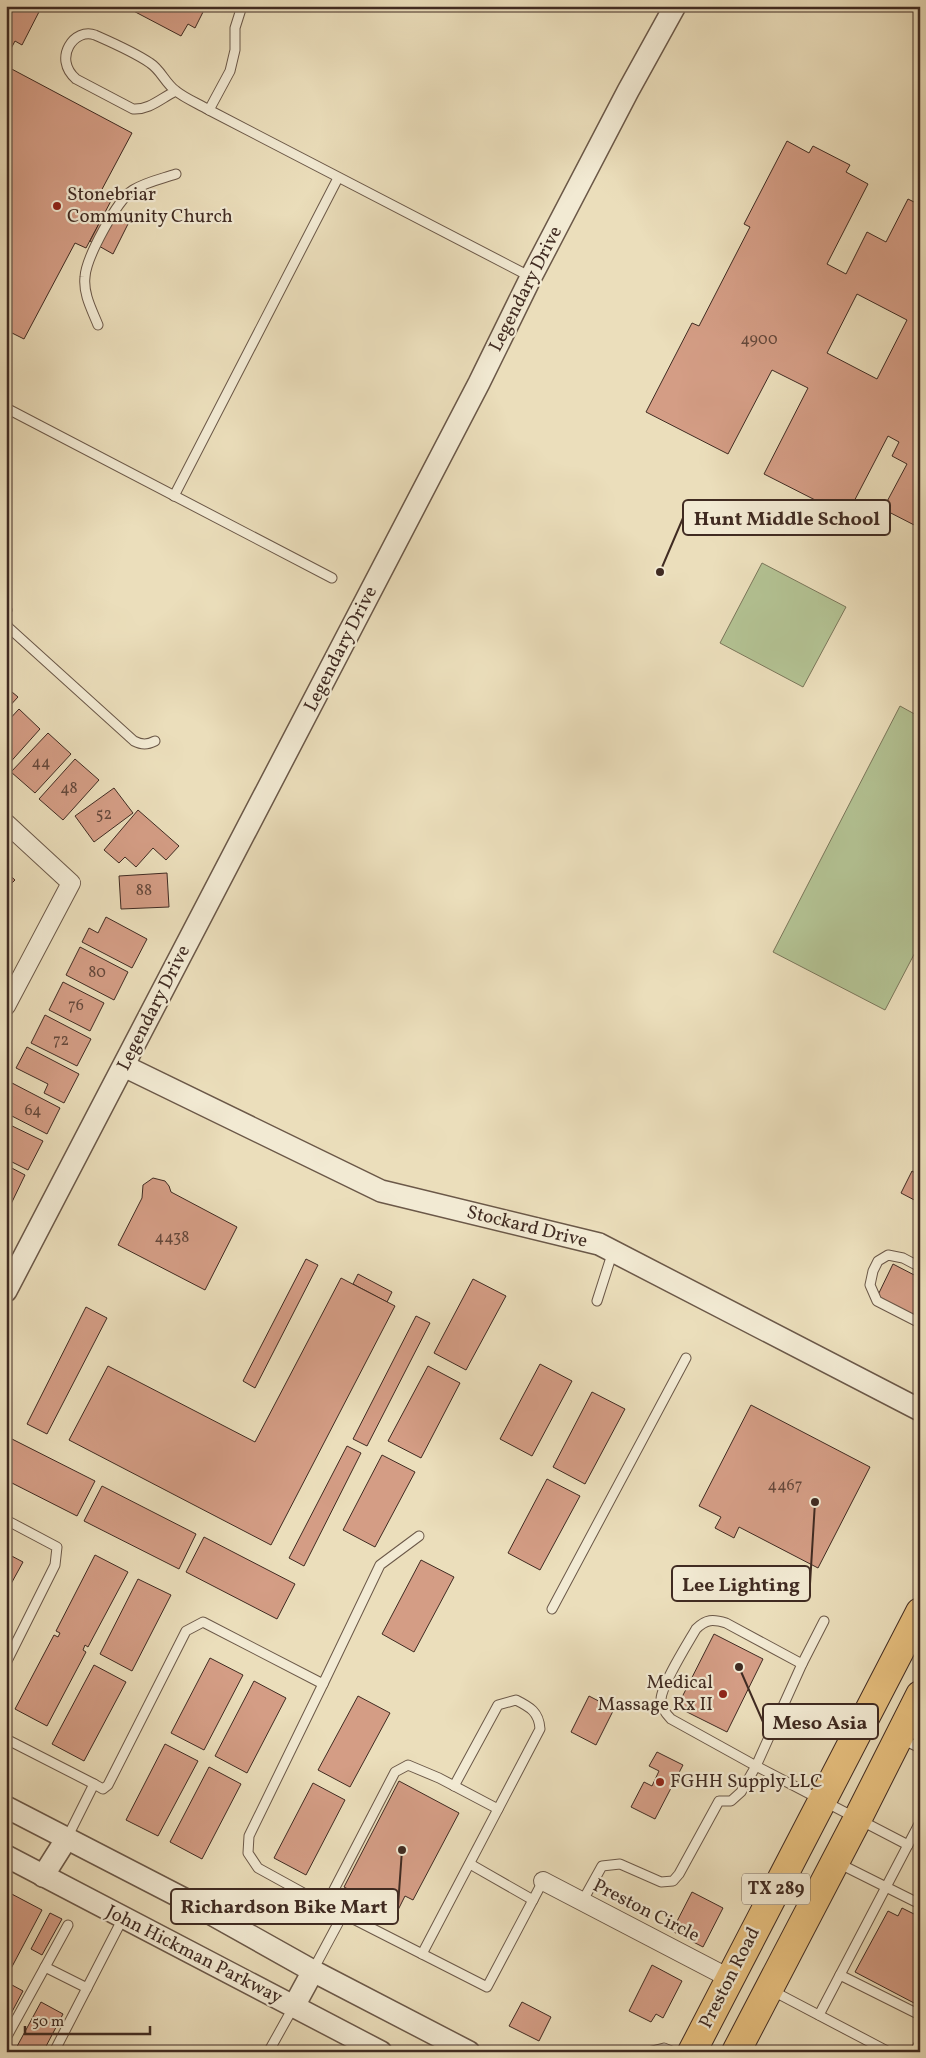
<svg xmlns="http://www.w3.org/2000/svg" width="926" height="2058" viewBox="0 0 926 2058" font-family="Vollkorn,serif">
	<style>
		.green { fill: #b3c293; stroke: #7a765a }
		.building { fill: #d49d85; stroke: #402b22; fill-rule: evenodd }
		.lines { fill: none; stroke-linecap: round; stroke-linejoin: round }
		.service-casing { stroke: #6b5848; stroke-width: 11 }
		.minor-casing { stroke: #6b5848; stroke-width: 20 }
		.tertiary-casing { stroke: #6b5848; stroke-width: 24 }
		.primary-casing { stroke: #402b22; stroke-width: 30 }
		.service { stroke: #f2ead3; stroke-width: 9 }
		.minor { stroke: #f2ead3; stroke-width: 18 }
		.tertiary { stroke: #f2ead3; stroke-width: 21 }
		.primary { stroke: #e6bf7e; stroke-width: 28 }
		.poi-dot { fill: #8f2418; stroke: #f2ead3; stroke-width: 2 }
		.labels { text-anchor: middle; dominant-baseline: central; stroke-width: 4.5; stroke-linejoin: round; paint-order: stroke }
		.number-label { font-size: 16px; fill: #65483b }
		.shield { fill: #f2ead3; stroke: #756457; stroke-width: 1 }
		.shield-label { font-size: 18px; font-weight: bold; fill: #402b22 }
		.poi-label { font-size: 19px; fill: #402b22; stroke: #f2ead3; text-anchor: start }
		.street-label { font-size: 19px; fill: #402b22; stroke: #f2ead3 }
		.leader { fill: none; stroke: #402b22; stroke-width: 2 }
		.callout-dot { fill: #402b22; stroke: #f2ead3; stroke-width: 2 }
		.callout { fill: #f2ead3; stroke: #402b22; stroke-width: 2 }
		.callout-label { font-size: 20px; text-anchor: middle; font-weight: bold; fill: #402b22 }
	</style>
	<rect width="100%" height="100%" fill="#ebdebb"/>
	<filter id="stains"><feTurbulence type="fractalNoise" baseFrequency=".004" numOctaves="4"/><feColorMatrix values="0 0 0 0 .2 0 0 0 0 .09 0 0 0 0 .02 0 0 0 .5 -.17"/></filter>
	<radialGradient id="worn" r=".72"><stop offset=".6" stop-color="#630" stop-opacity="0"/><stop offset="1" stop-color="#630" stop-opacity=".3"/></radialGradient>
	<g class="green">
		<polygon points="762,563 846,607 803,687 720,643"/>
		<polygon points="900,706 920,717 920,943 885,1010 773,952"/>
	</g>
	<g class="building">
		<polygon points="6,6 42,6 22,45 15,41 6,58"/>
		<polygon points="124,6 206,6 195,28 188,24 181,36"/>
		<polygon points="6,66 132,133 100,193 112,199 86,248 75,243 24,339 6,330"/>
		<path d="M 787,141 L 809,153 L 813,146 L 850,165 L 846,172 L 868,184 L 827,264 L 846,274 L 867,232 L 886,242 L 908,199 L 920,205 L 920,528 L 883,509 L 907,464 L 892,456 L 899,442 L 888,436 L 849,511 L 828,500 L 825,505 L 764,474 L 808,388 L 772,370 L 728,454 L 646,412 L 692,323 L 699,326 L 750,227 L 744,224 ZM 857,294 L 907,320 L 877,379 L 827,353 Z"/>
		<polygon points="105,212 128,224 113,254 90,241"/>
		<polygon points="6,687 18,697 6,710"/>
		<polygon points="19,709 40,729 6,767 6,723"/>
		<polygon points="48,733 71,754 35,793 11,772"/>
		<polygon points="75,759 99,780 63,820 39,799"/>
		<polygon points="114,788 133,813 94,842 75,816"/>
		<polygon points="138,810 179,846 166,860 153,848 136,867 125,857 119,863 104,850"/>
		<polygon points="6,872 15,880 6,889"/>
		<polygon points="167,873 169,907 121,909 119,876"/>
		<polygon points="106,917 147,939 132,968 82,942 89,928 98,933"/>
		<polygon points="80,947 128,972 114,1000 66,975"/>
		<polygon points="63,982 104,1003 90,1031 49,1010"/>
		<polygon points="45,1015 91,1039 77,1066 31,1043"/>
		<polygon points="27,1047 79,1074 64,1103 44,1093 48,1084 16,1068"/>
		<polygon points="12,1083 60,1108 47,1134 6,1113 6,1093"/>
		<polygon points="6,1123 43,1141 28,1170 6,1159"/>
		<polygon points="6,1165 25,1175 11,1204 6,1202"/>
		<polygon points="912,1171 920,1176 920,1203 901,1193"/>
		<polygon points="153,1178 165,1181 169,1186 171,1192 237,1227 205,1290 118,1245 142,1198 143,1185"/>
		<polygon points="306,1259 318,1265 255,1388 243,1381"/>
		<polygon points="893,1264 920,1278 920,1319 877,1297"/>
		<polygon points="358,1274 392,1292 387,1302 353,1284"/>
		<polygon points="341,1278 395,1306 271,1545 69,1440 108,1366 255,1442"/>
		<polygon points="473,1279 506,1296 466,1370 434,1353"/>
		<polygon points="86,1307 107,1318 47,1434 27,1424"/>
		<polygon points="416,1316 430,1323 367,1446 353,1439"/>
		<polygon points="540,1364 572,1381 532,1456 500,1439"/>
		<polygon points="428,1366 460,1383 421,1458 388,1441"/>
		<polygon points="592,1392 625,1409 585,1484 553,1467"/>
		<polygon points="751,1405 870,1467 818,1568 739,1527 734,1538 715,1528 721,1517 699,1506"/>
		<polygon points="6,1436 95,1481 77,1516 6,1480"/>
		<polygon points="347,1446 361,1453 304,1566 289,1558"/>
		<polygon points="382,1455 415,1472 375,1547 343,1530"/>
		<polygon points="547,1479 580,1496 540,1570 508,1553"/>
		<polygon points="102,1486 196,1534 179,1569 84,1521"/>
		<polygon points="204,1537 295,1584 277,1619 186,1572"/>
		<polygon points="6,1553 23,1562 6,1593"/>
		<polygon points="95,1555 128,1572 88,1647 85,1645 83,1650 86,1652 47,1726 15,1709 54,1635 58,1637 60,1633 56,1631"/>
		<polygon points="421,1560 454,1577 414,1652 382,1634"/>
		<polygon points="138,1579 171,1595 132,1671 100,1654"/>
		<polygon points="714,1634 763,1659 727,1732 677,1707"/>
		<polygon points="210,1658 243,1675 204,1750 171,1733"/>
		<polygon points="94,1665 126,1682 84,1761 52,1744"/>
		<polygon points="254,1681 286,1698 247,1773 215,1756"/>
		<polygon points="358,1696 390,1713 350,1787 318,1770"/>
		<polygon points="589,1696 614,1709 596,1745 571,1732"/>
		<polygon points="165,1744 198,1761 158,1836 126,1820"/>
		<polygon points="657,1752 683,1765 655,1819 631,1807 644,1782 652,1786 659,1771 649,1766"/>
		<polygon points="209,1767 241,1784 202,1859 170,1842"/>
		<polygon points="399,1781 459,1813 413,1900 405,1896 396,1914 344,1887"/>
		<polygon points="313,1783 345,1800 306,1875 274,1858"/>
		<polygon points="6,1891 42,1910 6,1978"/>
		<polygon points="692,1892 723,1908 703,1947 672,1931"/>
		<polygon points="902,1908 920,1917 920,1992 914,2003 855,1972 888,1911 898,1916"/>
		<polygon points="50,1913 62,1919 42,1955 31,1949"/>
		<polygon points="652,1965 682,1981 663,2018 656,2014 651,2022 629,2011"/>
		<polygon points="12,1985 23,1991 6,2023 6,1996"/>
		<polygon points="41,2002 63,2014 43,2052 14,2052"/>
		<polygon points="522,2002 551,2017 539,2041 509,2026"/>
	</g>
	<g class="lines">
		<defs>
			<g id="service">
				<path d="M 176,91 C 161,98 150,110 133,109 L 76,79 C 52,58 75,27 95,35 C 113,43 134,52 150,63 C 161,70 165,83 176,91 C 186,99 199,104 209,110 L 531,277"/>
				<polyline points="209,110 230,71 235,50 235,28 242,6"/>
				<path d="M 98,325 C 92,310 83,294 85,277 C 86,258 117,200 133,190 C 146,182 161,179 176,174"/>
				<polyline points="6,408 332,578"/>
				<polyline points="174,496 338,178"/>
				<polyline points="6,613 7,610"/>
				<path d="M 6,622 L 8,627 L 134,741 C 142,745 147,745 155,741"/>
				<polyline points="920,1267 903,1258 888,1255 878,1261 873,1271 870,1285 877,1301 920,1323"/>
				<polyline points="597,1301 613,1251"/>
				<polyline points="6,1520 57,1547 55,1565 6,1663"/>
				<polyline points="552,1609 686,1358"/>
				<polyline points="824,1621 802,1664 756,1766 908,1845"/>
				<polyline points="323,1684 380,1565 419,1536"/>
				<polyline points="6,1739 94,1784 67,1838"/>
				<polyline points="902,1739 920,1748"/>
				<polyline points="94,1784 103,1789 108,1785 186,1631 203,1622 323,1684 249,1836 248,1853 258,1868 318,1901 487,1987 543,1881"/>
				<polyline points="838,1863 920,1904"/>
				<polyline points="470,1864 533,1900"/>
				<path d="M 582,1902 L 602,1866 L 620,1864 L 661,1882 L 673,1881 L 679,1874 L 719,1801 L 731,1801 L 741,1792 L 756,1766 L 671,1719 C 665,1713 661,1707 661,1699 C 662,1684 688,1643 696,1629 C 706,1619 713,1619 726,1623 L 802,1664"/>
				<polyline points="326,1905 395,1772 408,1765 439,1778 498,1809"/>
				<path d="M 422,1954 L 540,1729 C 539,1712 530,1707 516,1700 L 498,1705 L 454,1786"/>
				<polyline points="45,1967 68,1925"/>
				<polyline points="313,1970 343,1914"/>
				<polyline points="840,1975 920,2015"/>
				<polyline points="771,1990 889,2052"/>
				<polyline points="819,2015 920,1822"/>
				<polyline points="6,2038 45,1967 87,1988"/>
				<polyline points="54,2052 123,1918"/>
				<polyline points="271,2052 270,2049 294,2006"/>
				<polyline points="648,2052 664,2048 674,2052"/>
				<polyline points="915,2052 920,2042"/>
			</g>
			<g id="minor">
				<polyline points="6,823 71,883 6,1006"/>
				<polyline points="543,1881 729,1978"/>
			</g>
			<g id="tertiary">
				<polyline points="124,1066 381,1191 599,1244 920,1410"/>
				<polyline points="6,1291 479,383 531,277 628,91 675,6"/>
				<polyline points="6,1807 190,1902 313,1971 469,2052"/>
				<polyline points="6,1856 381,2052"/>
				<polyline points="43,1876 67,1838"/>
				<polyline points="294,2006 313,1971"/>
			</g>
			<g id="primary">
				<polyline points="692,2052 920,1612"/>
				<polyline points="736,2052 858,1818 920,1695"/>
			</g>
		</defs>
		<use href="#service" class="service-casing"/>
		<use href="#minor" class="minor-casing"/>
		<use href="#tertiary" class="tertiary-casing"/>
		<use href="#primary" class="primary-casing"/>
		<use href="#service" class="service"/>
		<use href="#minor" class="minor"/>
		<use href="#tertiary" class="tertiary"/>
		<use href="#primary" class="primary"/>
	</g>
	<g class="poi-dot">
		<circle cx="57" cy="206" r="5"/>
		<circle cx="723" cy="1694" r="5"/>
		<circle cx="660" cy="1782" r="5"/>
	</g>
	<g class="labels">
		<g class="number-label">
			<text x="759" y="340">4900</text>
			<text x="41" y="763">44</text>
			<text x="69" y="789">48</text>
			<text x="104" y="815">52</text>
			<text x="144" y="891">88</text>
			<text x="97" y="973">80</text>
			<text x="76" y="1006">76</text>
			<text x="61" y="1041">72</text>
			<text x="33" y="1111">64</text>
			<text x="172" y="1238">4438</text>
			<text x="785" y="1486">4467</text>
		</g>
		<rect class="shield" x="742" y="1873.5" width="68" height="31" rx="4"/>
		<g class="shield-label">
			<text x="776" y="1889">TX 289</text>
		</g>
		<g class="poi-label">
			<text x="67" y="195">Stonebriar<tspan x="67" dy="22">Community Church</tspan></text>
			<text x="713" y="1683" text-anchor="end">Medical<tspan x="713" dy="22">Massage Rx II</tspan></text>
			<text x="670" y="1782">FGHH Supply LLC</text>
		</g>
		<g class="street-label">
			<text transform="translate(526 289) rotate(-63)">Legendary Drive</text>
			<text transform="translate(341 649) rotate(-63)">Legendary Drive</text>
			<text transform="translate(154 1008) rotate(-63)">Legendary Drive</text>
			<text transform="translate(527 1227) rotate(14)">Stockard Drive</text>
			<text transform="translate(646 1911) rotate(27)">Preston Circle</text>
			<text transform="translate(194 1955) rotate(27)">John Hickman Parkway</text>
			<text transform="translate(730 1978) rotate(-63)">Preston Road</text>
		</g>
	</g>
	<path class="leader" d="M660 572L683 518M815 1502L810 1584M739 1667L763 1722M402 1850L398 1906"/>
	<g class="callout-dot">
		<circle cx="660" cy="572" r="5"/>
		<circle cx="815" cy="1502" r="5"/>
		<circle cx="739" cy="1667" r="5"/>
		<circle cx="402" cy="1850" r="5"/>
	</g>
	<g class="callout">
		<rect x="683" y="500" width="207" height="35" rx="5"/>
		<rect x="672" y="1566" width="138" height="35" rx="5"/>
		<rect x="763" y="1704" width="115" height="35" rx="5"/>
		<rect x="171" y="1889" width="227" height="35" rx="5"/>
	</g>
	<g class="callout-label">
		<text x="787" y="525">Hunt Middle School</text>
		<text x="741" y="1591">Lee Lighting</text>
		<text x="820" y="1729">Meso Asia</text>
		<text x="284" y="1913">Richardson Bike Mart</text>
	</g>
	<rect width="926" height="2058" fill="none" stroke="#ebdebb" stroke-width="25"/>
	<rect x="8" y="8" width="911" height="2043" fill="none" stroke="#402b22" stroke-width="2.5"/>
	<rect x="12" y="12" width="901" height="2033" fill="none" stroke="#402b22"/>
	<path d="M25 2026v8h125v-8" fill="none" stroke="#402b22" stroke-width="2.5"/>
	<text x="32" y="2026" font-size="15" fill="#402b22" stroke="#f2ead3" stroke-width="4" paint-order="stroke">50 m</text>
	<rect width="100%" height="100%" filter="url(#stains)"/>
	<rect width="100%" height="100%" fill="url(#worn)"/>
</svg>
